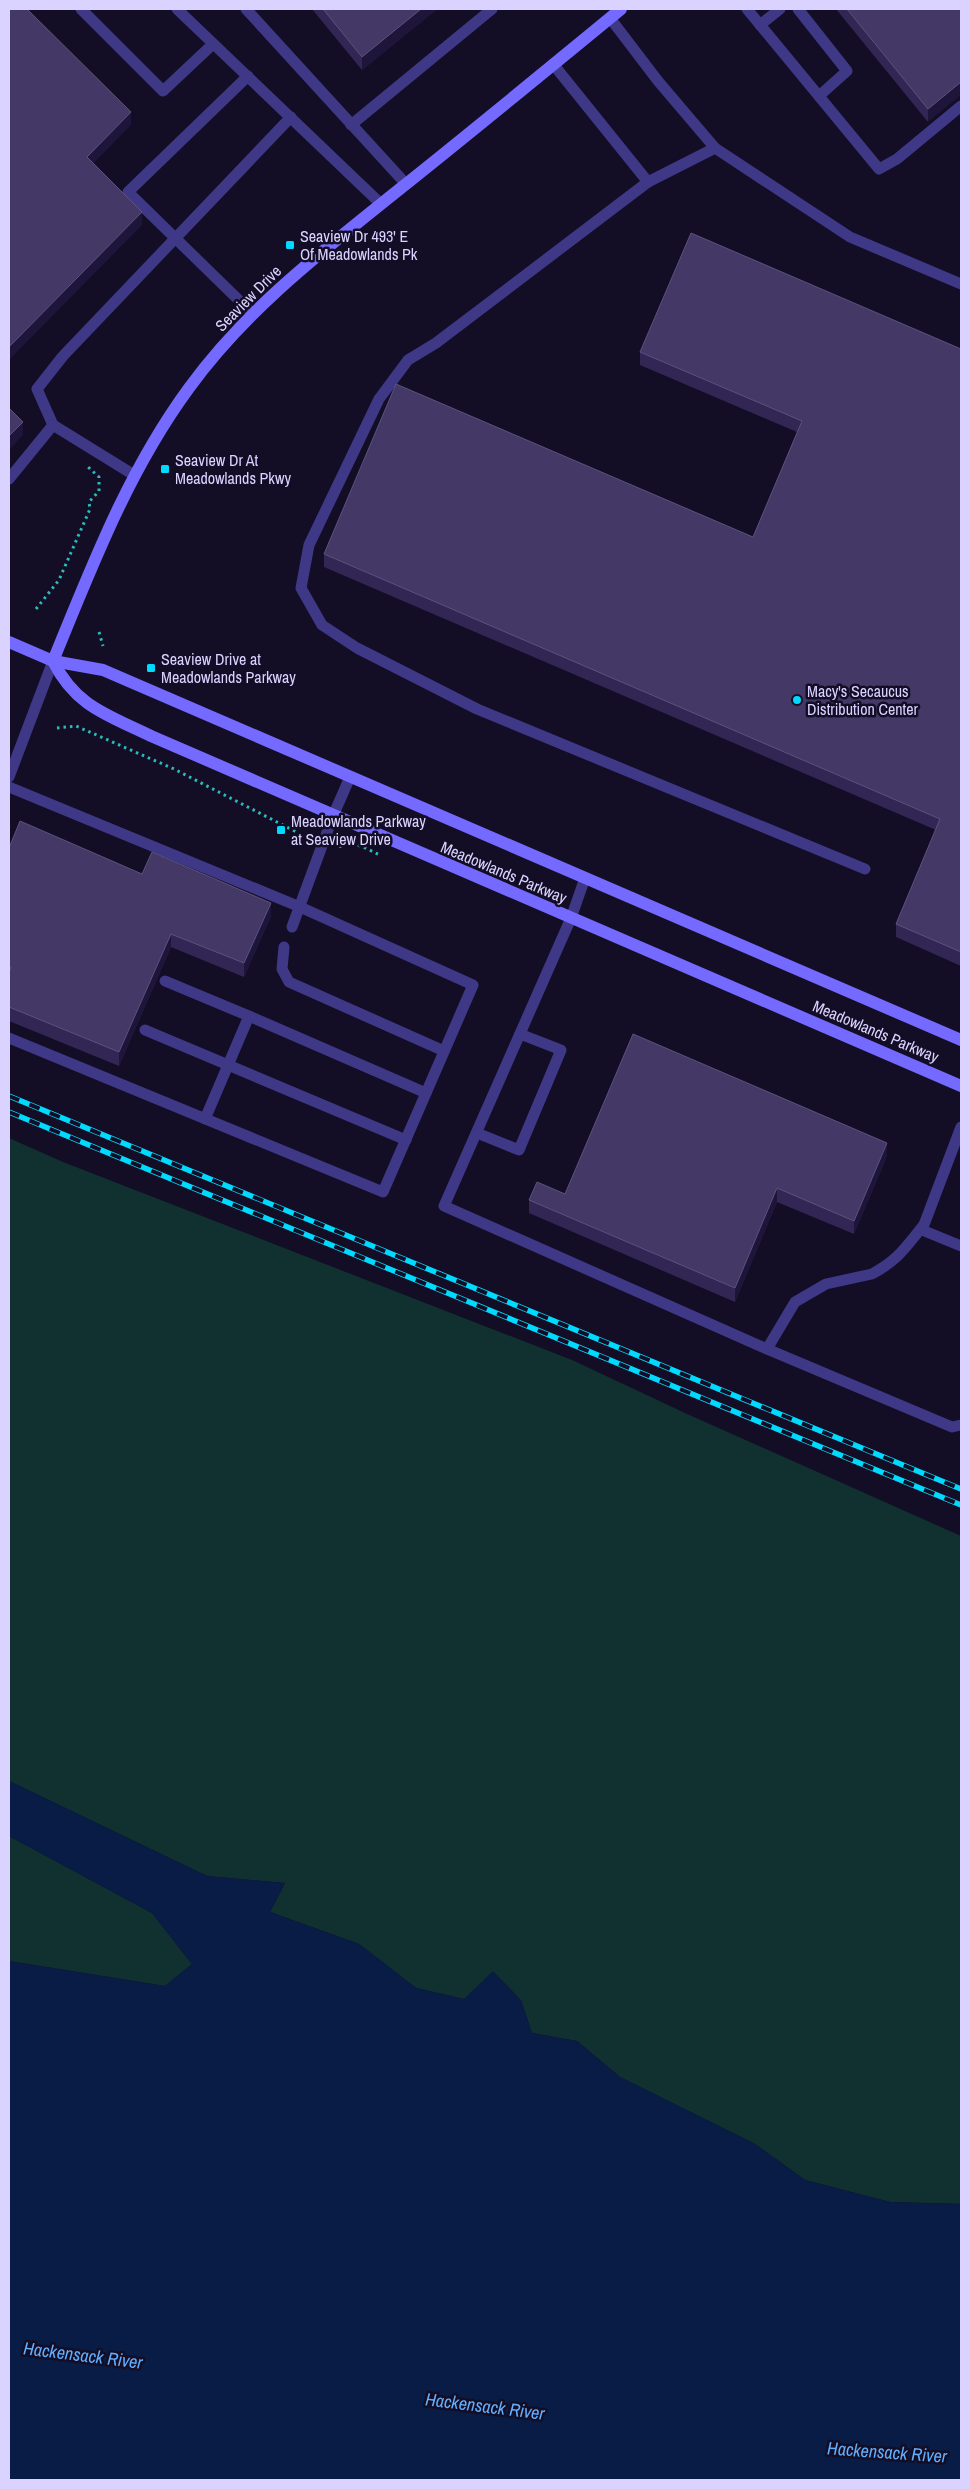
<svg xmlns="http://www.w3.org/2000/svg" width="970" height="2489" viewBox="0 0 970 2489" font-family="'Archivo Narrow',sans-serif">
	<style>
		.green { fill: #113030 }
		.water { fill: #081c45 }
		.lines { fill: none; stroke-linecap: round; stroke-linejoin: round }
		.path { stroke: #2bbbb8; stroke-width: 3; stroke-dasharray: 2.5 4; stroke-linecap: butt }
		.lane { stroke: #3e3886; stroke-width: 11 }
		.secondary { stroke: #746aff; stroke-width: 12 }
		.rail-casing { stroke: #00dafe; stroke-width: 5.5 }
		.rail { stroke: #130e26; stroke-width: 4; stroke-dasharray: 11; stroke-linecap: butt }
		.wall { fill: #322754 }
		.shaded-wall { fill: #1e153a }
		.building { fill: #443966; stroke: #5b527e }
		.poi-dot { fill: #00dafe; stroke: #130e26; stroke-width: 2 }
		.labels { text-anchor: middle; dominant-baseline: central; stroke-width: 5; stroke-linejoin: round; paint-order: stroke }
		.poi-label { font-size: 16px; fill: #dad3ff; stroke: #130e26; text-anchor: start }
		.street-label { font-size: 16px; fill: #dad3ff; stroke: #130e26 }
		.water-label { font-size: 18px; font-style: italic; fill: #61afff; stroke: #130e26 }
	</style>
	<rect width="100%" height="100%" fill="#130e26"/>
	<g class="green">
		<polygon points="9,1138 63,1162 572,1360 685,1413 961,1536 961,2204 890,2202 805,2180 755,2144 620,2077 577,2041 532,2033 521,2000 464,1999 416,1988 359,1944 270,1912 285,1883 207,1876 9,1781"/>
		<polygon points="9,1836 152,1913 192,1964 165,1986 9,1961"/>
	</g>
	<polygon class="water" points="9,1781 207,1876 285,1883 270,1912 359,1944 416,1988 464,1999 493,1971 521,2000 532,2033 577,2041 620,2077 755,2144 805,2180 890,2202 961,2204 961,2480 9,2480 9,1961 165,1986 192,1964 152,1913 9,1836"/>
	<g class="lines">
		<g class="path">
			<polyline points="36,609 59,580 90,509 89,502 99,491 99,477 88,467"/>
			<polyline points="99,632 103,646"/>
			<polyline points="57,728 76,726 174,769 308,838"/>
			<path d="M 339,847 C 353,839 366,849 380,855"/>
		</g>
		<g class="lane">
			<polyline points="81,9 163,91 213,44"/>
			<polyline points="177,9 381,204"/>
			<polyline points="246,9 406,184"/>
			<polyline points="747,9 879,169 897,159 961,106"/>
			<polyline points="798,9 847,71 819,96"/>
			<polyline points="610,18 658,81 715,148 850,237 961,284"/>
			<polyline points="760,25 780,9"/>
			<polyline points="553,64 648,182 436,343 408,360 379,399 309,545 301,588 322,625 357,648 477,709 865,869"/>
			<polyline points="248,76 128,192 253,314"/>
			<polyline points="351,125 492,9"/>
			<polyline points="648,182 715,148"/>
			<polyline points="134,475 53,425 37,389 63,356 291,117"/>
			<polyline points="9,479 53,425"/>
			<polyline points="9,777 53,661"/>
			<polyline points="9,787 300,907 473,985 383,1192 9,1038"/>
			<polyline points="585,878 571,918 444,1206 767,1349 952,1427 961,1425"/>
			<polyline points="292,927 333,816 350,777"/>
			<polyline points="284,947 282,969 289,982 444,1051"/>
			<polyline points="165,981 249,1016"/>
			<polyline points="145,1030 406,1140"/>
			<polyline points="205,1119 249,1016 426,1093"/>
			<polyline points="961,1127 922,1230 961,1246"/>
			<polyline points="477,1133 519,1150 561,1050 520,1034"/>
			<path d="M 767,1349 L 795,1302 L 826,1284 L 872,1274 C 898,1260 905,1248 923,1226"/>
		</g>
		<g class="secondary">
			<polyline points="9,642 53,661 103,670 961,1040"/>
			<path d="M 53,661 C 76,707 108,715 151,736 L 961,1086"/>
			<path d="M 53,661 C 92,566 128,471 189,388 C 247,308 325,249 401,188 C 475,129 548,69 621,9"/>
		</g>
		<defs>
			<g id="rail">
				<polyline points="9,1096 961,1489"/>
				<polyline points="9,1112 961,1505"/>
			</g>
		</defs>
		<use href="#rail" class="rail-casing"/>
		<use href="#rail" class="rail"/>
	</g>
	<g class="wall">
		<polygon points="312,9 437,9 362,70"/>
		<polygon points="836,9 961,9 928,122"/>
		<polygon points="961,349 961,966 896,937 896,924 936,830 324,567 324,554 753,537 797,432 640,365 640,352"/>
		<polygon points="9,848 142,874 271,916 244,977 171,947 119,1066 9,1021"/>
		<polygon points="887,1156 854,1234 777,1202 735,1302 529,1213 529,1200 565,1194"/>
	</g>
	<g class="shaded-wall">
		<polygon points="421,9 437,9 362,70 362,57"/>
		<polygon points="961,82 961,95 928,122 928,109"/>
		<polygon points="131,112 131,125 87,170 87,157"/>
		<polygon points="142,212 142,225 9,360 9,347"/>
		<polygon points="23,422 23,435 9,450 9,436"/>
		<polygon points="271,903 271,916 244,977 244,963"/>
		<polygon points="171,934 171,947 119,1066 119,1052"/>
		<polygon points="887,1143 887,1156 854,1234 854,1221"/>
		<polygon points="777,1188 777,1202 735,1302 735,1288"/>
	</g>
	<g class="building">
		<polygon points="9,9 27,9 131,112 87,157 142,212 9,347"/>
		<polygon points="323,9 421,9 362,57"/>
		<polygon points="847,9 961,9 961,82 928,109"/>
		<polygon points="691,233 961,349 961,952 896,924 940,819 324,554 396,384 753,537 802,421 640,352"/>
		<polygon points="9,408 23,422 9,436"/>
		<polygon points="20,821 142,874 152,852 271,903 244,963 171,934 119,1052 9,1007 9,973 11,967 9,968 9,848"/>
		<polygon points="633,1034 887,1143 854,1221 777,1188 735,1288 529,1200 537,1182 565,1194"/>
	</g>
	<g class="poi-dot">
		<rect x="285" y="240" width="10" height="10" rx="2.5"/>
		<rect x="160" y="464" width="10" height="10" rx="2.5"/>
		<rect x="146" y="663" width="10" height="10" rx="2.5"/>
		<circle cx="797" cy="700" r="5"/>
		<rect x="276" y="825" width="10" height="10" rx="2.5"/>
	</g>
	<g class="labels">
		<g class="poi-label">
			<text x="300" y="236">Seaview Dr 493' E<tspan x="300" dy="18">Of Meadowlands Pk</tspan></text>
			<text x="175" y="460">Seaview Dr At<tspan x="175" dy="18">Meadowlands Pkwy</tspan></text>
			<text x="161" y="659">Seaview Drive at<tspan x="161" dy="18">Meadowlands Parkway</tspan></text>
			<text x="807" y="691">Macy's Secaucus<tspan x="807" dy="18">Distribution Center</tspan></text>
			<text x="291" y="821">Meadowlands Parkway<tspan x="291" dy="18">at Seaview Drive</tspan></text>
		</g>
		<g class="street-label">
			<text transform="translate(248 298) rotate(-45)">Seaview Drive</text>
			<text transform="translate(504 872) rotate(23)">Meadowlands Parkway</text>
			<text transform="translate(876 1031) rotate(23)">Meadowlands Parkway</text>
		</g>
		<g class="water-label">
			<text transform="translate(83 2355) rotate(7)">Hackensack River</text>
			<text transform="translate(485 2406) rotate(7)">Hackensack River</text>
			<text transform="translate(887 2452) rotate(4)">Hackensack River</text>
		</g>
	</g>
	<rect width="970" height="2489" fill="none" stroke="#dad3ff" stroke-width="20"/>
</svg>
